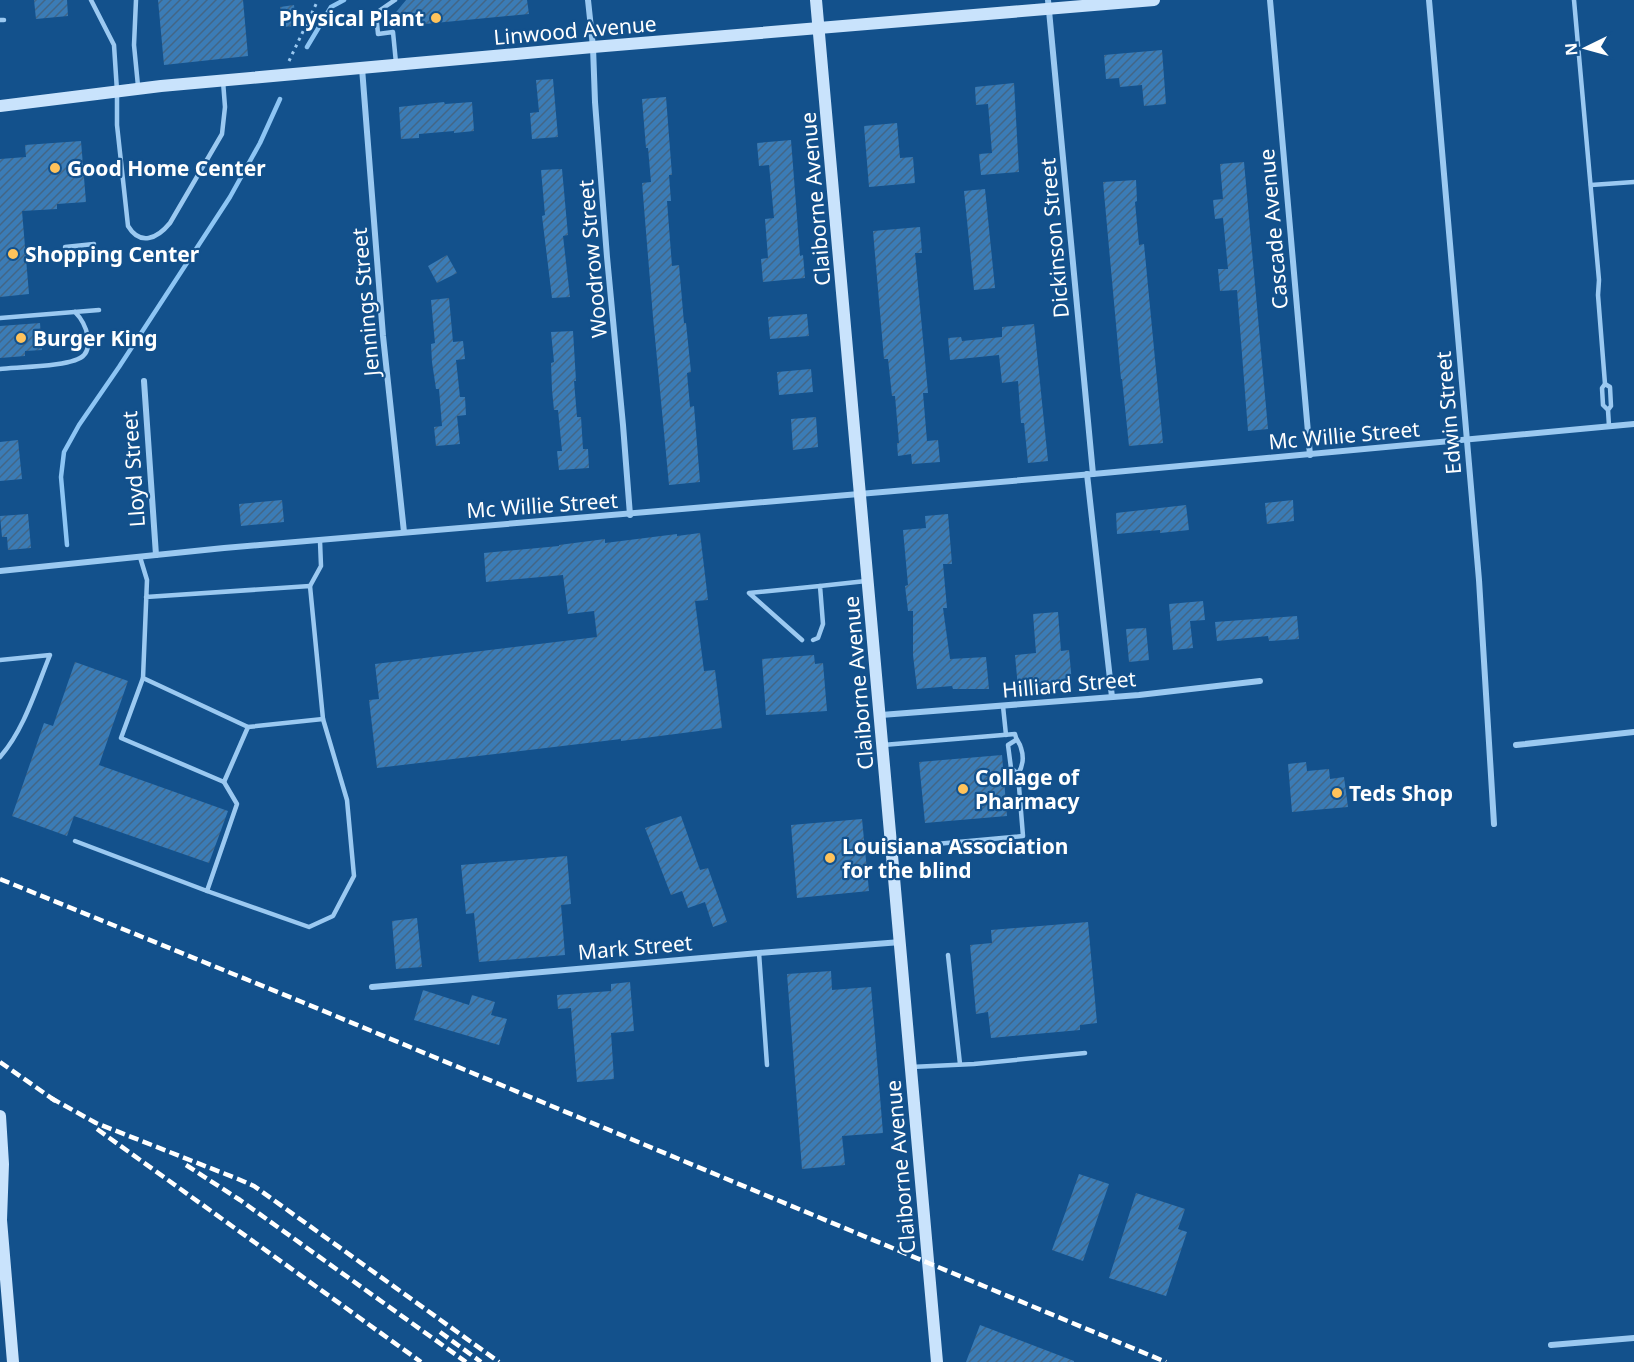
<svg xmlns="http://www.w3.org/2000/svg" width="1634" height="1362" viewBox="0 0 1634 1362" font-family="'Noto Sans',sans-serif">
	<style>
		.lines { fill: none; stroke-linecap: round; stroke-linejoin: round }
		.stream { stroke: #8dc5f4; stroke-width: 4.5 }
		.building { fill: url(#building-hatch) }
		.path { stroke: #9bc9f1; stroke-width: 3; stroke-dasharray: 3 4.5; stroke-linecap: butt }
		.lane { stroke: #9bc9f1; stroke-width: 4.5 }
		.street { stroke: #9bc9f1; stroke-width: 6 }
		.secondary { stroke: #c9e3fc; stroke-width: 12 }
		.rail { stroke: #fff; stroke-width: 4.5; stroke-dasharray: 10 4.5; stroke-linecap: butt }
		.poi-dot { fill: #ffc35b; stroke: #13518c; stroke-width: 2 }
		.labels { text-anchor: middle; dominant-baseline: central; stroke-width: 4.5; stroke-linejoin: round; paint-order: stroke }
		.poi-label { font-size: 21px; font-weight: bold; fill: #fff; stroke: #13518c; text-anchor: start }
		.street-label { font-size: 21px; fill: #fff; stroke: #13518c }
	</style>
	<defs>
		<pattern id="building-hatch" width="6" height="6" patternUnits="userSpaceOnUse" patternTransform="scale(1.5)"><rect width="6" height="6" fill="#3b7cb6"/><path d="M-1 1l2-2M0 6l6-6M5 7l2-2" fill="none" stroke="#436686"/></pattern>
	</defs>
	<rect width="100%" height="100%" fill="#13518c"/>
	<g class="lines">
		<g class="stream">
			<polyline points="307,47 331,7 344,0"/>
			<polyline points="67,545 61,477 64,452 79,425 119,367 230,197 260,143 280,99"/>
		</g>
	</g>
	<g class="building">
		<polygon points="34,0 67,0 68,16 36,19"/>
		<polygon points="158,0 243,0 248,56 164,65"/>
		<polygon points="406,0 527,0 529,14 383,28"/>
		<polygon points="294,5 296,26 282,27 280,7"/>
		<polygon points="1162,50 1166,104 1144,106 1142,85 1120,87 1119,78 1106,79 1104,55"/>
		<polygon points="553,79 558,137 532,139 530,113 539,112 536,80"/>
		<polygon points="1014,83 1019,172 981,175 979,154 992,153 988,104 976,105 975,87"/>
		<polygon points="666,97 672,175 669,175 671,201 667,201 672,266 679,265 684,323 686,323 691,372 687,373 690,407 694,406 700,482 669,485 653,317 642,183 651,182 648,148 646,148 642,99"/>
		<polygon points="444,102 445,104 472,102 474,131 454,133 454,131 419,134 419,138 401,139 399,107"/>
		<polygon points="897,123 900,158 913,157 915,183 869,187 864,126"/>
		<polygon points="791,140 800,256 803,255 805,278 763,282 761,259 768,258 765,219 774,218 769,165 759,166 757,143"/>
		<polygon points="81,141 86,202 57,204 57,209 22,211 29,294 0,297 0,159 26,157 25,145"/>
		<polygon points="1244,162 1268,429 1248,431 1237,290 1220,291 1218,269 1228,269 1223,218 1215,219 1213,200 1223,199 1220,164"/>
		<polygon points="562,169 568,235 563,236 570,297 552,298 542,216 545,215 541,170"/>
		<polygon points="1136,180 1137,201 1135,202 1139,245 1144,244 1163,443 1129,446 1122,379 1121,379 1103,182"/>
		<polygon points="985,189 995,288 974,290 964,191"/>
		<polygon points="920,227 922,253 915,253 928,393 923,393 927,441 938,440 940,462 912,464 911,454 898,456 897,443 899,443 895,396 892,396 888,359 884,359 873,231"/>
		<polygon points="447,255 457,273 437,283 428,266"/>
		<polygon points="449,298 453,342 463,341 465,359 456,360 460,397 465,397 466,415 457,416 460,444 436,446 434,427 442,426 439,389 436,389 432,362 431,344 435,343 431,300"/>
		<polygon points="807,314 809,336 770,339 768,317"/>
		<polygon points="40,323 42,350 25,351 25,356 0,358 0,326"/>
		<polygon points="1034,324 1048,461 1028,463 1024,423 1021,423 1018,381 1002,383 999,355 950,360 948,338 961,337 962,341 1002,337 1002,327"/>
		<polygon points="573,331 576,381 574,381 577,417 581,417 583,449 588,449 589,468 559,470 557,451 562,451 558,410 554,410 552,390 551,363 554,362 551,332"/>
		<polygon points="811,369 813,392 779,395 777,372"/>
		<polygon points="816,417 818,447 793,450 791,419"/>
		<polygon points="18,440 22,479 0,481 0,442"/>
		<polygon points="282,500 284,522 241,526 239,504"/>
		<polygon points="1293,500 1294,521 1267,524 1265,503"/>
		<polygon points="1186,505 1189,530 1160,533 1160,530 1117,534 1116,513"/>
		<polygon points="28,514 31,548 8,550 7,537 2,537 0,516"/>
		<polygon points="948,514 952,564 943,564 947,608 943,608 950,659 986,657 989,689 953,689 952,686 917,689 913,655 913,611 908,611 905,586 908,585 903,530 926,528 925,516"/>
		<polygon points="700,533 708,600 695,601 704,671 715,670 722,728 621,741 621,739 377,768 369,700 379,699 375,664 597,637 594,611 568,614 563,575 486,582 484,553 559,546 559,545 605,539 605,543 677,534 677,536"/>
		<polygon points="1203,601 1205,620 1190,621 1193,648 1173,650 1169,604"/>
		<polygon points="1058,612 1061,651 1069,650 1072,683 1018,688 1015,655 1036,653 1033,614"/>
		<polygon points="1297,616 1299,639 1269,641 1268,636 1217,641 1215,622"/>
		<polygon points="1146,628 1149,660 1129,662 1126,629"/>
		<polygon points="814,655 815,664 823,663 827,711 766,715 762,659"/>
		<polygon points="75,662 128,681 99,765 228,811 209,863 74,816 67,836 12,816 44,723 53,726"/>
		<polygon points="1002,755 1007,816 925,823 919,762"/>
		<polygon points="1306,762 1307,771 1329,769 1330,779 1344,777 1348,807 1292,812 1288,764"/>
		<polygon points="681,816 700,870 708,868 727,922 713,927 705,902 688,908 682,891 671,895 645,828"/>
		<polygon points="862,819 869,891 797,898 791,825"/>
		<polygon points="567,856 571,904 561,905 565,955 479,962 474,913 466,914 461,865"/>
		<polygon points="417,918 422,967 396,969 392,921"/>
		<polygon points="1088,922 1097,1023 1080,1025 1080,1030 991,1038 988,1012 976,1014 970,945 992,943 991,930"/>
		<polygon points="831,971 832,990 871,987 883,1133 842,1136 845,1165 802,1169 787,974"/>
		<polygon points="630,982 634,1031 611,1033 614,1079 577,1082 571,1008 558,1009 557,995 611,991 611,984"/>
		<polygon points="423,990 469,1005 472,995 495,1002 491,1015 507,1019 499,1045 414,1020"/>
		<polygon points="1079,1174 1109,1184 1083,1261 1052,1250"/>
		<polygon points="1136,1193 1185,1209 1178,1229 1187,1232 1166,1296 1109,1278"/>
		<polygon points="980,1325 1074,1361 1074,1362 966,1362"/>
	</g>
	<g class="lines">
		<polyline class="path" points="289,61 318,0"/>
		<g class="lane">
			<path d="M 91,0 L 114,45 L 117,91 L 117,125 L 128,226 C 140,246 157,239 170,223 L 222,134 L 225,107 L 223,81"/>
			<polyline points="136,0 134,45 138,86"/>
			<polyline points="395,0 376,13 378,34 393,32 396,63"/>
			<polyline points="1574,0 1599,280 1598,295 1605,384"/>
			<polyline points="0,20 4,20"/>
			<polyline points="1591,185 1634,182"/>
			<polyline points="65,247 94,244"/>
			<polyline points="0,318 99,310"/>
			<path d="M 0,369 C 17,367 74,367 84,355 C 88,351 89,343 88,337 C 86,327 83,320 75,312"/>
			<polyline points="1608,410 1611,406 1610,387 1605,384 1602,388 1603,405 1608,410 1609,426"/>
			<polyline points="140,557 147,580 143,678 248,727 323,719 310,586 146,597"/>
			<polyline points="310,586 321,566 320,541"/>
			<polyline points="802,640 749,593 820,586"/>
			<polyline points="813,640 818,638 823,624 820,586 866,581"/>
			<path d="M 0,660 L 50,655 C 36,689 24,730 0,757"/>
			<polyline points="143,678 121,738 224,782 248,727"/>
			<polyline points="1003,706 1006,735"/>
			<path d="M 883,745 L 1015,734 C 1016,741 1020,742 1021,748 C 1024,757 1023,766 1018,774 L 1011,768 L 1008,745 L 1016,740"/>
			<polyline points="75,841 207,891 237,804 224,782"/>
			<polyline points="892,848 1023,836 1018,774"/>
			<polyline points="207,891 309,927 333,916 354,876 347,800 323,719"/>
			<polyline points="759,953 767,1065"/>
			<polyline points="948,955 960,1064"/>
			<polyline points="911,1067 974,1064 1085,1053"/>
		</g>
		<g class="street">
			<polyline points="588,0 593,47 595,102 607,257 623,425 630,515"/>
			<polyline points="1048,0 1093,474"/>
			<polyline points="1270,0 1310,455"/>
			<polyline points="1429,0 1479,580 1494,824"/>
			<polyline points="362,68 383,336 404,532"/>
			<polyline points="144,381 156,555"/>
			<polyline points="1087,474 1112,697"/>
			<polyline points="0,571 224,548 1093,474 1634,424"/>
			<polyline points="881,715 1139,695 1260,681"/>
			<polyline points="1516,745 1634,732"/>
			<polyline points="372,987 759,953 901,942"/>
			<polyline points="1551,1345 1634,1338"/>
		</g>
		<g class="secondary">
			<polyline points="816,0 937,1362"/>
			<polyline points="0,106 161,86 593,47 1154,0"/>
			<polyline points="0,1116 3,1164 1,1220 13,1362"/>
		</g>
		<g class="rail">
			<polyline points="0,879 302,1002 1166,1362"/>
			<polyline points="0,1062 57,1102"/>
			<polyline points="51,1098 96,1123 238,1179 254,1186 499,1362"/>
			<polyline points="97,1129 421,1362"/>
			<polyline points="186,1165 240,1200 466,1362"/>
			<polyline points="440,1332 481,1362"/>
		</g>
	</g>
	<g class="poi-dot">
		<circle cx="436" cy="18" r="6"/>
		<circle cx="55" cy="168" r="6"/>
		<circle cx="13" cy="254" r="6"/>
		<circle cx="21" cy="338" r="6"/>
		<circle cx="963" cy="789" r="6"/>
		<circle cx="1337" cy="793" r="6"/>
		<circle cx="830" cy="858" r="6"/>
	</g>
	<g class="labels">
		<g class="poi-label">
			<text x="424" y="18" text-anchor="end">Physical Plant</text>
			<text x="67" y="168">Good Home Center</text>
			<text x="25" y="254">Shopping Center</text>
			<text x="33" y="338">Burger King</text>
			<text x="975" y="777">Collage of<tspan x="975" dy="24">Pharmacy</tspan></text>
			<text x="1349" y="793">Teds Shop</text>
			<text x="842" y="846">Louisiana Association<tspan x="842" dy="24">for the blind</tspan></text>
		</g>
		<g class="street-label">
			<text transform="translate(575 30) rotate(-5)">Linwood Avenue</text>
			<text transform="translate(815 199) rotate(-95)">Claiborne Avenue</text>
			<text transform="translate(1273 229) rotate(-95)">Cascade Avenue</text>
			<text transform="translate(1054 238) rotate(-95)">Dickinson Street</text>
			<text transform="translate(592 259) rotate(-95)">Woodrow Street</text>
			<text transform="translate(365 302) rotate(-95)">Jennings Street</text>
			<text transform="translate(1448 413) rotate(-95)">Edwin Street</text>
			<text transform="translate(1344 435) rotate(-5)">Mc Willie Street</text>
			<text transform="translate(133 469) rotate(-94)">Lloyd Street</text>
			<text transform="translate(542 505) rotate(-4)">Mc Willie Street</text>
			<text transform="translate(858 683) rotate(-95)">Claiborne Avenue</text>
			<text transform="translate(1069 684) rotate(-5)">Hilliard Street</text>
			<text transform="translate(635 947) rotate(-5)">Mark Street</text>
			<text transform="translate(900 1167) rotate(-95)">Claiborne Avenue</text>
		</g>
	</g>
	<g transform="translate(1586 48) rotate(265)" stroke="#13518c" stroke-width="4.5" paint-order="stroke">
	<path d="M0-4.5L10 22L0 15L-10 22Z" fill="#ffffff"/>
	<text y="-9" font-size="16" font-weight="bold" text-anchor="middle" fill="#ffffff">N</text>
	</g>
</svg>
